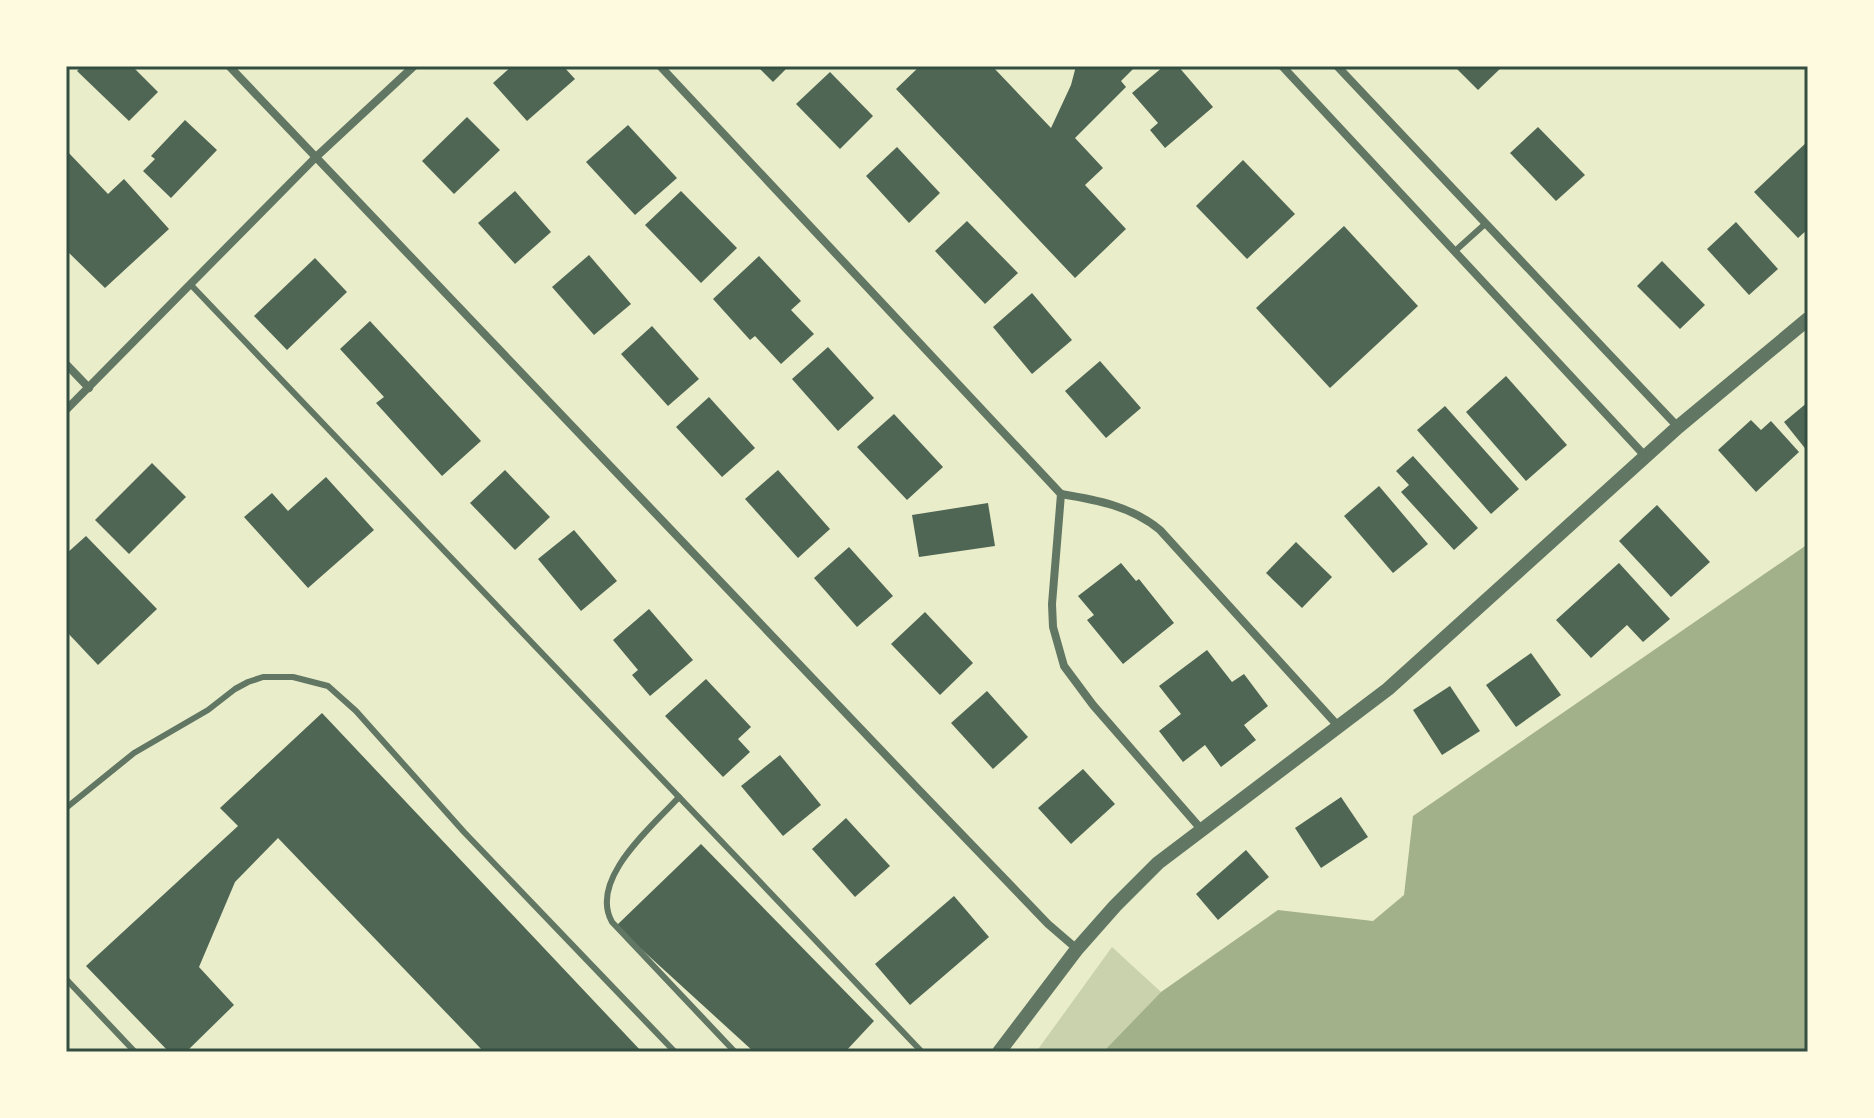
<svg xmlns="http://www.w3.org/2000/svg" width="1874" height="1118" viewBox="0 0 1874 1118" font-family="'Exo 2',sans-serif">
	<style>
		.green { fill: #cad2ad }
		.water { fill: #a3b18a }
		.building { fill: #4f6655 }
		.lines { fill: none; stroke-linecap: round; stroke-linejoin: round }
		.service { stroke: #617663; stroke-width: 6 }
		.minor { stroke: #617663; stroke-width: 8 }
		.tertiary { stroke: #617663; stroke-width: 14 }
		.neatline { fill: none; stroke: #344e41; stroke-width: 3 }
	</style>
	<rect width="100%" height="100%" fill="#e9edc9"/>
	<polygon class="green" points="1112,947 1161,992 1103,1052 1036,1052"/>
	<polygon class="water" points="1808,544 1808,1052 1103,1052 1161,992 1278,910 1373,921 1404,895 1413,816"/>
	<g class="building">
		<polygon points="82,66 132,66 158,92 129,121 77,71"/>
		<polygon points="512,66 563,66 575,79 527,121 493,83"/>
		<polygon points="757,66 789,66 773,82"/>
		<polygon points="920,66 992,66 1051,128 1071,85 1076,66 1136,66 1121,81 1126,87 1075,138 1103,168 1085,185 1126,229 1075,278 896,89"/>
		<polygon points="1164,66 1178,66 1213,107 1165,148 1150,130 1158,123 1132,93"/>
		<polygon points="1454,66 1503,66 1478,90"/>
		<polygon points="830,72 873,116 840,149 796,104"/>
		<polygon points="467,117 500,150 454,194 422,161"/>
		<polygon points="185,120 217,150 171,198 143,171 155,159 151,156"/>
		<polygon points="628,125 677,178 635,215 586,162"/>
		<polygon points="1538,127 1585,175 1556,201 1510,153"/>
		<polygon points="1808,141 1808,229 1798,238 1754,192"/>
		<polygon points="897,147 940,193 909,223 866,176"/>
		<polygon points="66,150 108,194 124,179 169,229 105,288 66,250"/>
		<polygon points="1243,160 1295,214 1247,259 1196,206"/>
		<polygon points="515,191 551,232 515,264 478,223"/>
		<polygon points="681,191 737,248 701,283 645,225"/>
		<polygon points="967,221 1018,273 985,304 935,251"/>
		<polygon points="1736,222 1778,269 1749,295 1707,249"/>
		<polygon points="1344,226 1418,306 1330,388 1256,308"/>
		<polygon points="589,255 631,304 594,335 552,287"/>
		<polygon points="759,256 801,301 791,310 814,334 781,364 755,336 750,340 713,299"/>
		<polygon points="315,258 347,292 287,350 254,316"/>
		<polygon points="1662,261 1705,305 1680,329 1637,286"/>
		<polygon points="1032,293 1072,340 1032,374 993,327"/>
		<polygon points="370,321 481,441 442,476 376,403 384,397 340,349"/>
		<polygon points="652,326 699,379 668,406 621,354"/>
		<polygon points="828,347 874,398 838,431 792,379"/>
		<polygon points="1100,361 1141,408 1106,438 1065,391"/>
		<polygon points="1506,376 1567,445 1526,481 1466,412"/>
		<polygon points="709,397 755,448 722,477 676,427"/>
		<polygon points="1808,402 1808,452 1784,422"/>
		<polygon points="1445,406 1519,489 1491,514 1417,430"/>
		<polygon points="894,414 943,467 907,500 857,447"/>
		<polygon points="1751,420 1761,430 1771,421 1799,452 1756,492 1718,450"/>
		<polygon points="1413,456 1478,528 1454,550 1401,492 1409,485 1396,471"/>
		<polygon points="152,463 186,497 129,554 95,520"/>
		<polygon points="505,470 550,517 515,550 470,503"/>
		<polygon points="778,470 830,529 798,558 745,499"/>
		<polygon points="326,477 374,530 308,588 244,517 272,493 288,511"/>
		<polygon points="1379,486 1428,544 1393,573 1344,516"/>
		<polygon points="988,503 995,546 919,557 912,515"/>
		<polygon points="1657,505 1710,562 1671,597 1619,541"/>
		<polygon points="574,530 617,581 581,611 538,559"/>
		<polygon points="86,536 157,609 98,665 66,631 66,554"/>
		<polygon points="1296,542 1332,577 1302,608 1266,573"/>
		<polygon points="849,547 893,596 857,627 814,578"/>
		<polygon points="1121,563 1136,581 1139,579 1174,623 1123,664 1087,620 1094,615 1078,596"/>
		<polygon points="1619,563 1670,619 1643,642 1627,625 1591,658 1556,620"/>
		<polygon points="649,609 693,660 650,696 632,675 638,670 613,640"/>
		<polygon points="925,612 973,663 940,695 891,644"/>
		<polygon points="1207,650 1232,682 1244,674 1268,706 1244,725 1256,740 1221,767 1205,745 1183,762 1159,731 1181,714 1159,686"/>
		<polygon points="1531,653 1561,695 1516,727 1486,685"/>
		<polygon points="706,679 751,727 738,739 750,752 723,777 665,716"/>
		<polygon points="1450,686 1480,731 1442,755 1413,710"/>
		<polygon points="987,691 1028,737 993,769 951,723"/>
		<polygon points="322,713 642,1052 484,1052 278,838 235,882 199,967 234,1005 186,1052 169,1052 86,966 238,826 220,808"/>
		<polygon points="780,755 821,805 783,836 741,786"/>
		<polygon points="1083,769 1115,804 1071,844 1038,808"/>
		<polygon points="1341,797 1368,837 1321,868 1295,828"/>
		<polygon points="846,818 890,866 855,897 812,849"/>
		<polygon points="701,844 874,1021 845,1052 754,1052 616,926"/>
		<polygon points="1246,850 1269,877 1218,920 1196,894"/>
		<polygon points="954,896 989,937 910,1005 875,964"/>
	</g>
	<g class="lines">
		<g class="service">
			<polyline points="1455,251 1485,224"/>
			<polyline points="192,286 922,1052"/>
			<path d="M 679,797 C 653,826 588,879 612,922 L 735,1052"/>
			<polyline points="66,808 134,753 208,710 235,689 248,682 263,677 293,677 328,686 356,711 464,832 675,1052"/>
			<polyline points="66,979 135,1052"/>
		</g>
		<g class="minor">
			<polyline points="229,66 920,791 1048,924 1077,949"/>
			<path d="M 660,66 L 1061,494 C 1097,500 1131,506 1160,530 L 1339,727"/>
			<polyline points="1282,66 1646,457"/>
			<polyline points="1337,66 1678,427"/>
			<polyline points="66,364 89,388"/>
			<polyline points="66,410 316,157 414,66"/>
			<polyline points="1061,494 1052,604 1053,627 1064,666 1093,705 1201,829"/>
		</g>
		<polyline class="tertiary" points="999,1052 1077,949 1115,906 1158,863 1388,689 1678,427 1808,319"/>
	</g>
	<rect width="1874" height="1118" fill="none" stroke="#fefae0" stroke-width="136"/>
	<rect x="68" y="68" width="1738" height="982" class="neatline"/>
</svg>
